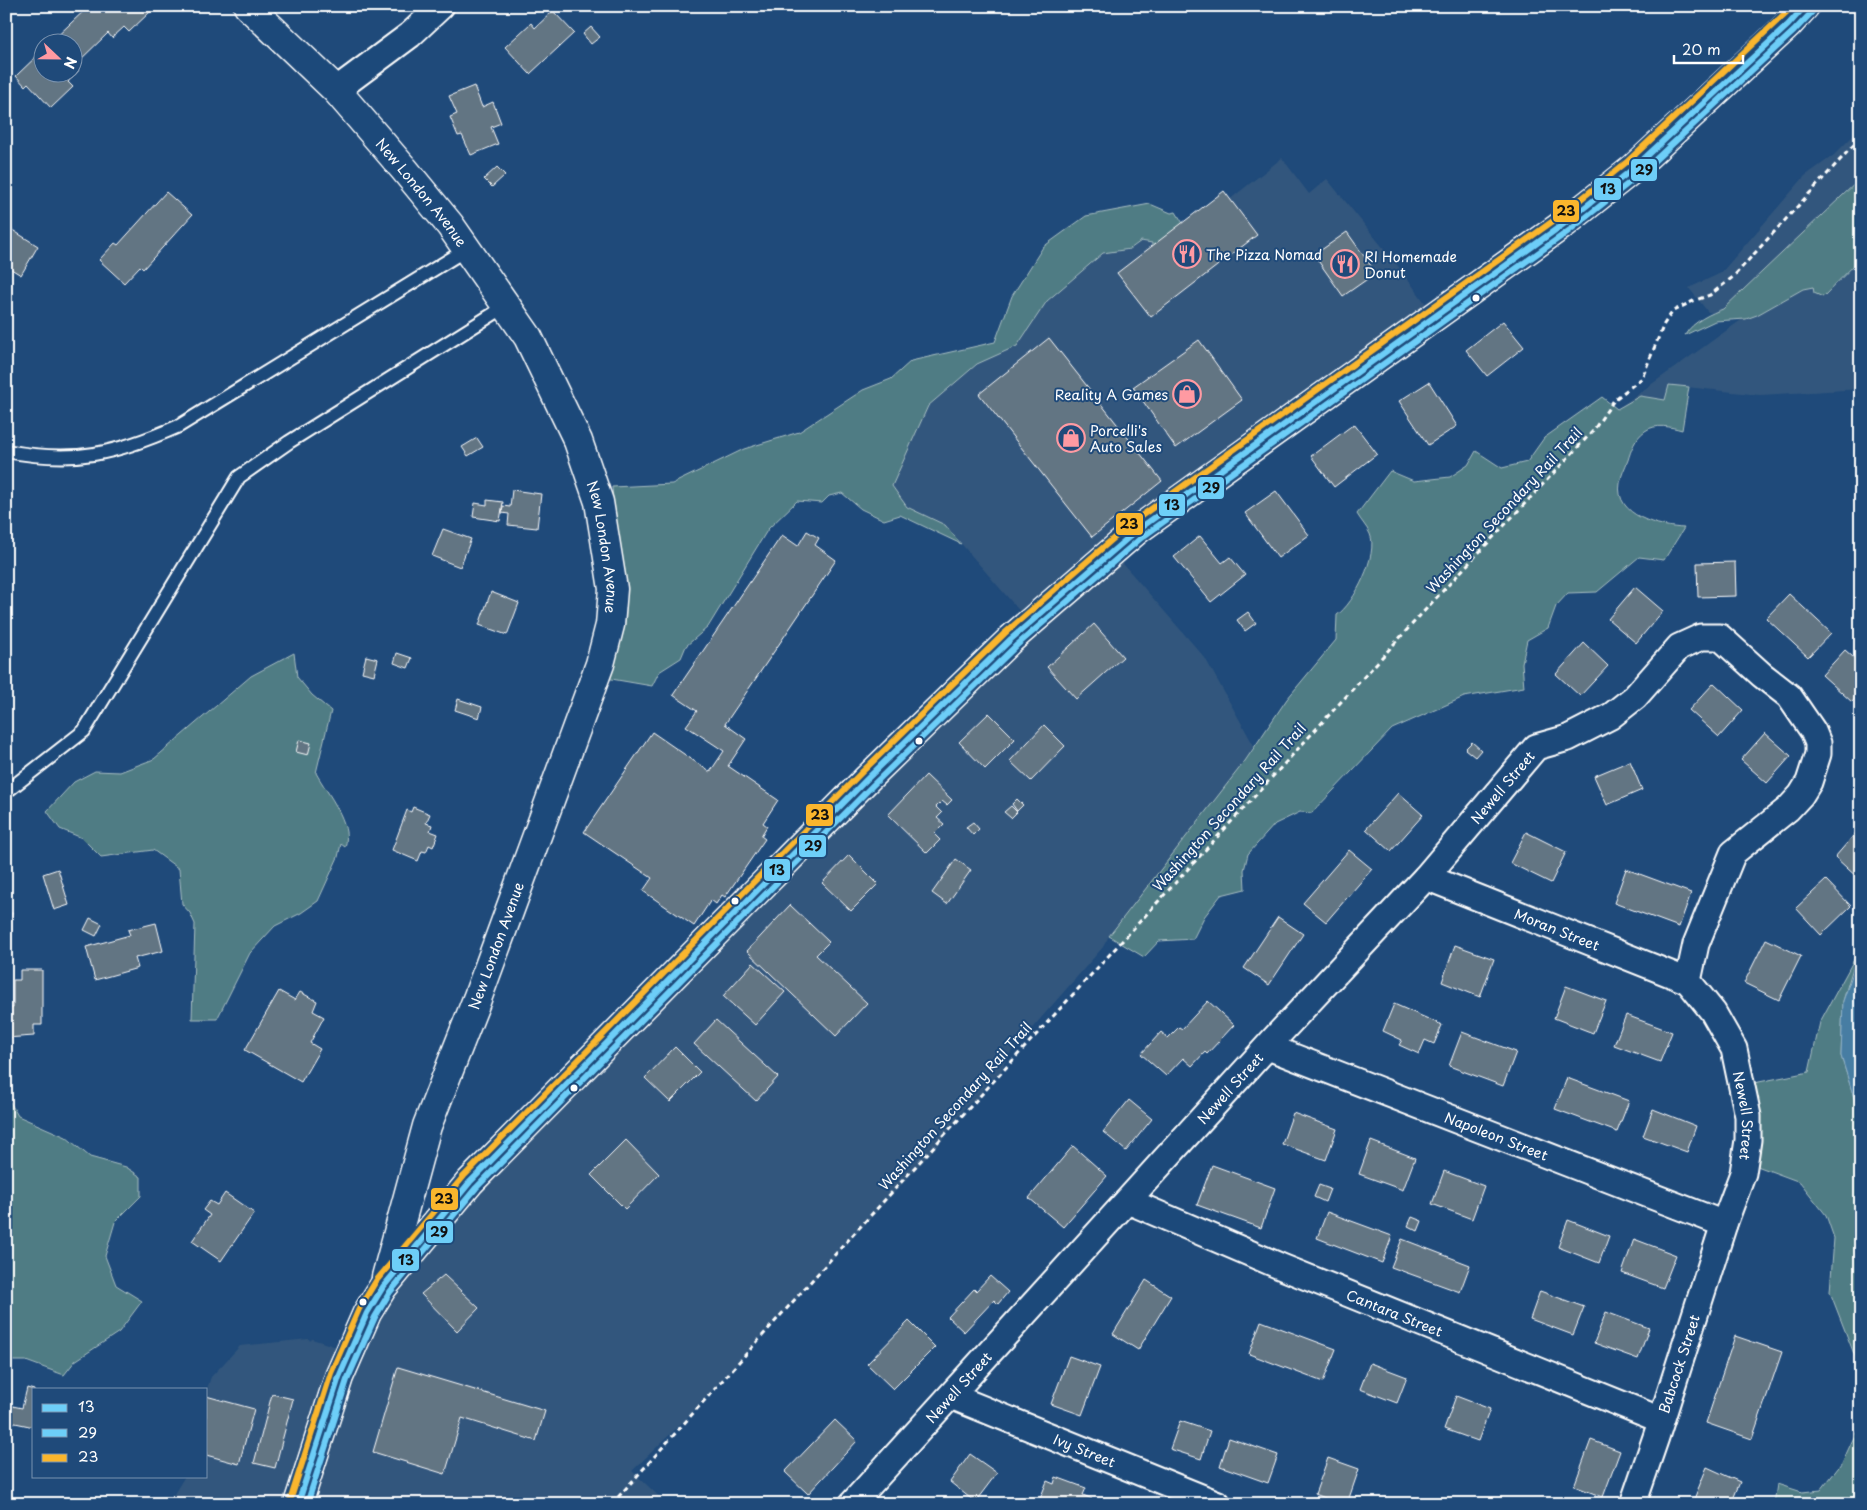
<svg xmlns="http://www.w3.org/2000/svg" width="1867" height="1510" viewBox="0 0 1867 1510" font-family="'Playpen Sans',sans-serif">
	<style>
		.built { fill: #33577d }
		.green { fill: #507c84; stroke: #a8bec2 }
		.water { fill: #467da3; stroke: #90b1c8 }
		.building { fill: #627483; stroke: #fff }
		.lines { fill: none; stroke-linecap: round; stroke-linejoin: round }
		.service-casing { stroke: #fff; stroke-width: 16 }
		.minor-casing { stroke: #fff; stroke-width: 29 }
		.secondary-casing { stroke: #fff; stroke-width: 31 }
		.path { stroke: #fff; stroke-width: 3; stroke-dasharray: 5 4; stroke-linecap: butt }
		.service { stroke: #1f4a7a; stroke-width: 12 }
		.minor { stroke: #1f4a7a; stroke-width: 25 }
		.secondary { stroke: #1f4a7a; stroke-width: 28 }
		.bus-1-casing { stroke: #1f4a7a; stroke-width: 10 }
		.bus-2-casing { stroke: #1f4a7a; stroke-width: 10 }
		.bus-3-casing { stroke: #1f4a7a; stroke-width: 10 }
		.bus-1 { stroke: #6dcef8; stroke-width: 6 }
		.bus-2 { stroke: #6dcef8; stroke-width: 6 }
		.bus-3 { stroke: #fab62d; stroke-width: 6 }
		.bus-dot { fill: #fff; stroke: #1f4a7a; stroke-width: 2 }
		.labels { text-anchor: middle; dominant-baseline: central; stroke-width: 4; stroke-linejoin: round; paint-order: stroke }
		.street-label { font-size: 14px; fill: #fff; stroke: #1f4a7a }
		.poi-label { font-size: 14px; fill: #fff; stroke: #1f4a7a; text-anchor: start }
		.line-badge { stroke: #1f4a7a; stroke-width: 2 }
		.pale-badge-label { font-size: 14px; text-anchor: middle; font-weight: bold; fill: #111 }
	</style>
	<rect width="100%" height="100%" fill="#1f4a7a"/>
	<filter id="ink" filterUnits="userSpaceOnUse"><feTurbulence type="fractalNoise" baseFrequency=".02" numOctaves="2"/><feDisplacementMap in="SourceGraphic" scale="10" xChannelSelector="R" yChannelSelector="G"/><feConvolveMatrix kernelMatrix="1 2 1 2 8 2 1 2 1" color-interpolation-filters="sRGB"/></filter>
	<g filter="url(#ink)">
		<g class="built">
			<polygon points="1861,128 1861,178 1723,310 1714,313 1708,312 1689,288 1721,273 1805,176 1834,155"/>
			<polygon points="1282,158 1309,194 1327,179 1398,266 1434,315 1118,558 1205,658 1254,746 1245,761 1109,936 1103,947 1006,1058 1000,1075 988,1081 979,1098 966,1106 940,1143 691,1414 632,1471 667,1504 168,1504 185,1476 206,1476 206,1392 211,1377 240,1346 309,1339 310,1341 312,1339 355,1353 370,1316 475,1178 1030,623 945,525 907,507 892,486 928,406 977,364 1017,346 1047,301 1103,253 1130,249 1141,241 1152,243 1151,262"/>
			<polygon points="1861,258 1861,389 1760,395 1669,385 1665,400 1640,397 1617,409 1744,318 1757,315 1803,289 1814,286 1823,297"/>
		</g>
		<g class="green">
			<path d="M 1861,178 L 1861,258 L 1823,297 L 1814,293 L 1813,287 L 1803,289 L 1757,315 L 1746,319 L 1715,321 L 1685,335 C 1693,321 1712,313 1723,309 Z"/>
			<polygon points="1150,204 1171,213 1176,212 1184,225 1151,263 1152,243 1141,241 1130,249 1103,253 1047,301 1017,346 977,364 928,406 892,486 907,507 945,525 961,544 900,515 884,520 861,509 842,493 829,496 822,503 797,501 768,529 708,627 686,646 681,658 659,672 652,686 600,677 616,532 612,487 672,484 744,449 799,432 863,390 891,379 911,361 995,342 1012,296 1043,247 1086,216"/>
			<path d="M 1669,385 L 1689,387 L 1682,430 C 1671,427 1656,423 1645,431 C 1635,438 1631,450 1628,460 C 1625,468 1621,475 1620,483 C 1614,516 1660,527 1684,528 L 1664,560 L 1639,557 L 1597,592 L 1568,593 L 1556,606 L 1548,628 L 1527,640 L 1522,663 L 1524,687 L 1464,697 L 1392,729 L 1312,813 L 1300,812 L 1275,824 L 1248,854 L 1244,870 L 1245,889 L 1221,895 L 1204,917 L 1193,939 L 1159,941 L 1144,957 L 1109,936 L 1245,761 L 1287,699 L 1336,640 L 1337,615 C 1354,604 1379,554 1370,534 C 1367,527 1361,521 1357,514 L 1390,471 L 1414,481 L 1450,477 L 1468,465 L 1476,451 L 1502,468 L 1527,462 L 1544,438 L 1602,397 L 1617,409 L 1640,396 L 1665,400 Z"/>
			<path d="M 294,653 L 297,677 L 312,695 L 331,711 L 316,773 C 327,793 353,824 345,847 L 341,844 L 338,857 L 318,901 L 301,913 L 275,926 L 250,953 L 217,1019 L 192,1019 L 195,924 L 190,913 L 182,904 L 179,869 L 153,850 L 101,857 L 82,838 L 60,829 L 47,811 L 74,782 L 95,771 L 120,772 L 154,759 L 251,676 Z"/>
			<polygon points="1857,954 1843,1001 1841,1056 1861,1120 1861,1399 1856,1359 1830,1292 1834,1238 1826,1215 1800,1182 1749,1163 1744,1085 1809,1072 1820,1022"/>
			<polygon points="6,1095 18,1116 66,1137 90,1157 126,1167 141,1177 141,1196 115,1222 105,1256 116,1285 142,1301 119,1332 75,1361 64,1375 26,1361 6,1361"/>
			<polygon points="1861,1422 1861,1504 1774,1504 1777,1484 1802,1492 1821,1490 1842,1463"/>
		</g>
		<polygon class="water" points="1861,950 1861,1120 1841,1056 1843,1001"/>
		<g class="building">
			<polygon points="89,6 146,6 151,11 129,32 124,27 112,38 108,33 74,66 79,70 68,82 73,87 51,108 28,83 25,86 16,76 42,51 42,72 72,72 72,42 51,42"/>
			<polygon points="553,11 574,33 530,74 505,47 531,23 535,28"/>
			<polygon points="591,27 600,37 591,44 583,34"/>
			<polygon points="474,86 482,107 493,102 501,123 491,127 498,144 471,155 462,135 458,136 450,117 457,114 449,96"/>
			<polygon points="497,167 505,175 492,187 484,179"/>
			<polygon points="1224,191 1257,235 1151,317 1117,273"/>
			<polygon points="166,192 192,215 143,269 140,266 124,283 99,260 115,243 118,245"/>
			<polygon points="6,226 38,246 21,275 6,266"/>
			<polygon points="1347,232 1376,273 1343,296 1314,255"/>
			<polygon points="1503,321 1524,347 1487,376 1466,350"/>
			<polygon points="1049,338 1162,481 1092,537 979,394"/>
			<polygon points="1199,340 1242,400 1176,448 1133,387"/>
			<polygon points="1429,382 1457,426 1428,445 1399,401"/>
			<polygon points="1354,424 1377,454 1334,487 1311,456"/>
			<polygon points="477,438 483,447 468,456 462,447"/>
			<polygon points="512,490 541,494 537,528 508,525 509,514 502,513 503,506 510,507"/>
			<polygon points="1276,491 1309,535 1278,558 1245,513"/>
			<polygon points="487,500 503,502 500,521 473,517 475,503 487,505"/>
			<polygon points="443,529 471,539 460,567 432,556"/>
			<polygon points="807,531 819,538 815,545 836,560 725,724 746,739 728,766 778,800 763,823 767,826 761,836 765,839 725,897 722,895 716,904 711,900 694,926 643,891 652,878 584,832 652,732 710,772 724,751 686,726 697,711 673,695 782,535 798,546"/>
			<polygon points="1200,536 1222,563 1230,557 1245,575 1211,602 1174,557"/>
			<polygon points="1735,562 1736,596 1698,597 1697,563"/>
			<polygon points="1635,587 1663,611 1636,643 1608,619"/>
			<polygon points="491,592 519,603 507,635 479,625"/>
			<polygon points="1789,594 1831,633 1808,657 1766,618"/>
			<polygon points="1248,612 1256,623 1245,631 1237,620"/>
			<polygon points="1094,624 1123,657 1076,699 1047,667"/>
			<polygon points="1584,643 1608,666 1580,696 1556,674"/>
			<polygon points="1845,650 1861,664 1861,692 1852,702 1822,675"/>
			<polygon points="397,653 412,658 408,668 394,663"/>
			<polygon points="366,656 378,659 374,675 362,672"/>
			<polygon points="1714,683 1743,710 1719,737 1689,710"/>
			<polygon points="458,699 482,707 479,718 455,710"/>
			<polygon points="989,713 1015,739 985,769 959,742"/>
			<polygon points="1044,725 1065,746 1031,781 1010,761"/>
			<polygon points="1765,733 1791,756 1767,783 1741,760"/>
			<polygon points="299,740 311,743 308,755 296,752"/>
			<polygon points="1472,742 1481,750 1475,757 1465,749"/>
			<polygon points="1630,761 1642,790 1607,805 1594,776"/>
			<polygon points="926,775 952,800 947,805 942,801 936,807 942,813 937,818 944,824 934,834 940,840 927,853 888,815"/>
			<polygon points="1398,793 1423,815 1391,851 1366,829"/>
			<polygon points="1017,799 1023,805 1017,811 1012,804"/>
			<polygon points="1011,806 1017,812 1011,818 1004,812"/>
			<polygon points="413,807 430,814 426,823 432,825 430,831 438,834 433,847 429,845 426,852 422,851 418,861 392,850 407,810 411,812"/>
			<polygon points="973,822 979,829 973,835 966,827"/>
			<polygon points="1861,827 1861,877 1859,879 1835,857"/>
			<polygon points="1526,832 1566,852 1551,883 1510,863"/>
			<polygon points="1349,850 1372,869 1326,922 1303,903"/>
			<polygon points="849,855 878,884 851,911 822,883"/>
			<polygon points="956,859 971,870 947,904 932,893"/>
			<polygon points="58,869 69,905 54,910 43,874"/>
			<polygon points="1626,869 1691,893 1679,927 1614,903"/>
			<polygon points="1826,880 1851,906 1821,935 1796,908"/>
			<polygon points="790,905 829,942 816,955 867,1003 836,1036 747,951"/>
			<polygon points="6,911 12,913 6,937"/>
			<polygon points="1278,917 1303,934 1269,985 1244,968"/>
			<polygon points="90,918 102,924 96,936 84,930"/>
			<polygon points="156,923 163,951 135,958 138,968 95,980 86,947 130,935 128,930"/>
			<polygon points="1766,939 1801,956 1779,1000 1744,983"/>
			<polygon points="1455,945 1494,959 1480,997 1442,982"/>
			<polygon points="753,963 785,992 755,1025 723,996"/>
			<polygon points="20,970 42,970 42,1025 34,1025 34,1036 6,1038 6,1008 13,1008 13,980 20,980"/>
			<polygon points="1566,986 1606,1001 1593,1033 1554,1018"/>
			<polygon points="279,991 295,1000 300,992 317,1001 313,1011 324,1017 310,1043 320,1049 301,1082 245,1050"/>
			<polygon points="1208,1001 1234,1025 1207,1054 1205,1052 1192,1066 1183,1058 1166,1076 1141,1054 1161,1032 1168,1038 1179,1027 1182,1029"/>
			<polygon points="1394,1004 1442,1025 1434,1044 1425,1040 1419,1054 1399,1045 1402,1040 1383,1031"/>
			<polygon points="1626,1015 1672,1032 1660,1062 1614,1045"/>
			<polygon points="716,1020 778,1077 756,1101 694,1044"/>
			<polygon points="1462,1032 1516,1052 1503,1086 1449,1066"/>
			<polygon points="675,1047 700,1072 670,1102 645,1078"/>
			<polygon points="1567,1078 1629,1101 1617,1132 1555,1109"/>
			<polygon points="1129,1100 1152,1119 1126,1151 1103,1132"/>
			<polygon points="1653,1109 1696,1126 1687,1152 1643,1136"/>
			<polygon points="1293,1113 1337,1129 1326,1160 1282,1144"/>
			<polygon points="626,1140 659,1174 625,1209 591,1175"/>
			<polygon points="1371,1141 1415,1158 1403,1190 1359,1174"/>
			<polygon points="1073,1146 1107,1176 1063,1227 1029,1198"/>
			<polygon points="1212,1165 1275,1188 1261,1228 1197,1205"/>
			<polygon points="1444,1171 1484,1186 1472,1219 1432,1204"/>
			<polygon points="1319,1185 1330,1189 1325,1202 1314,1197"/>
			<polygon points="225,1193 254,1213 221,1261 192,1241 210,1215 203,1210 210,1201 217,1205"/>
			<polygon points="1327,1212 1392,1236 1382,1263 1317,1238"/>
			<polygon points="1412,1217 1422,1221 1418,1231 1408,1226"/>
			<polygon points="1568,1220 1609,1236 1599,1263 1558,1247"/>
			<polygon points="1402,1239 1470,1265 1460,1292 1391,1267"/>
			<polygon points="1634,1239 1676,1255 1663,1288 1622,1273"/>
			<polygon points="444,1275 479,1308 457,1331 421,1294"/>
			<polygon points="990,1276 1008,1292 998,1304 994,1300 964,1332 948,1317 974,1289 976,1291"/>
			<polygon points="1146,1280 1171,1296 1138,1350 1113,1334"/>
			<polygon points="1540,1291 1584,1307 1573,1335 1530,1319"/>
			<polygon points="1606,1312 1649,1328 1638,1359 1594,1343"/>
			<polygon points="909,1321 935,1347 893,1389 867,1364"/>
			<polygon points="1261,1321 1336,1349 1323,1382 1249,1354"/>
			<polygon points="1735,1336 1782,1352 1752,1439 1706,1423"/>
			<polygon points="1069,1356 1100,1367 1082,1415 1051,1404"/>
			<polygon points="1370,1363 1407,1377 1397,1403 1360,1389"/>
			<polygon points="398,1367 545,1411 536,1441 462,1418 445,1474 373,1452"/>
			<polygon points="27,1388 34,1390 34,1427 6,1421 8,1405 22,1408"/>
			<polygon points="272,1394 293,1399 275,1468 254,1463"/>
			<polygon points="206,1396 254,1409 239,1464 206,1455"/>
			<polygon points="1456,1396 1490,1409 1478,1441 1444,1429"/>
			<polygon points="835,1420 857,1441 808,1494 785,1472"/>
			<polygon points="1180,1421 1210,1431 1201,1459 1170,1449"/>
			<polygon points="1229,1438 1278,1455 1268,1483 1220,1466"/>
			<polygon points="1591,1440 1620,1451 1603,1497 1574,1486"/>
			<polygon points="970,1454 997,1473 975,1502 950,1482"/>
			<polygon points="1328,1458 1359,1469 1347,1504 1340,1504 1315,1494"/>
			<polygon points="1707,1467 1740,1482 1731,1504 1692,1504"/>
			<polygon points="1056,1477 1086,1488 1083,1495 1092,1499 1090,1504 1038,1504 1047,1481 1054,1484"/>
		</g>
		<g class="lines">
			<defs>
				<g id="service">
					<path d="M 6,451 C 76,464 115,454 179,426 L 467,249"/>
					<polyline points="6,792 84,731 239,477 289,442 506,306"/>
				</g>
				<g id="minor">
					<polyline points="336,90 410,35 441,6"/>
					<path id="s1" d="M 1426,877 L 1688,981"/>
					<path id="s2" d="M 1268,1047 L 1724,1224"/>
					<path id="s3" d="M 1128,1201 L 1282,1267 L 1661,1420"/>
					<path id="s4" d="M 951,1396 L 1218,1504"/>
					<path id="s5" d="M 852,1504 L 1275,1038 L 1426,877 L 1536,747 L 1568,738 L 1611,716 L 1635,697 L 1679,647 L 1701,637 L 1720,637 L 1762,675 L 1789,696 L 1813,731 L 1818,743 L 1818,754 L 1809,782 L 1801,795 L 1788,809 L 1733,853 L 1696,944 L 1688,981 L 1713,1012 L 1734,1049 L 1748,1116 L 1748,1140 L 1743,1173 L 1724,1224 L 1656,1437 L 1633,1504"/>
				</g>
				<g id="secondary">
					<path id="s6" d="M 248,6 L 336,90 L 404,169 L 450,225 L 528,337 L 578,441 L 599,502 L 613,589 L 610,625 L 600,664 L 477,999 L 427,1126 L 386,1277"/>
					<polyline points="298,1504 339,1377 367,1313 383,1287 470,1182 867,779 1011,639 1136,531 1565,223 1634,168 1788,25 1805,6"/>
				</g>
			</defs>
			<use href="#service" class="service-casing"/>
			<use href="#minor" class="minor-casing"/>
			<use href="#secondary" class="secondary-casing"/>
			<polyline class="path" points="612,1504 839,1250 1438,596 1593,431 1614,400 1642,378 1664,324 1673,311 1693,301 1710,295 1733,277 1861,137"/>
			<use href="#service" class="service"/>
			<use href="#minor" class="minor"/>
			<use href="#secondary" class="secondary"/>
			<defs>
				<polyline id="bus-1" points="298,1504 339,1377 367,1313 383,1287 470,1182 867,779 1011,639 1136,531 1565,223 1634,168 1788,25 1805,6"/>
				<polyline id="bus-2" points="307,1504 347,1380 375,1317 390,1292 476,1188 873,785 1017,645 1141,538 1570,230 1640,174 1794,31 1812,12"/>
				<polyline id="bus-3" points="290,1501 331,1373 359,1309 376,1281 464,1176 861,773 1005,633 1130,524 1560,216 1628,161 1793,6"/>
			</defs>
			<use href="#bus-1" class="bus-1-casing"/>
			<use href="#bus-2" class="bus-2-casing"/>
			<use href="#bus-3" class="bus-3-casing"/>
			<use href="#bus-1" class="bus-1"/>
			<use href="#bus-2" class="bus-2"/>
			<use href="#bus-3" class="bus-3"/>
		</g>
	</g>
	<defs>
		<symbol id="restaurant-ring" viewBox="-11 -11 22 22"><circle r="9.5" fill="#1f4a7a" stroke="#ff9aa2" stroke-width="1.5"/><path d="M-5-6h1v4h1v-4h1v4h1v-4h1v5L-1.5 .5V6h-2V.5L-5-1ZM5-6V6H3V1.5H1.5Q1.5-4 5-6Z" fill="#ff9aa2"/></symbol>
		<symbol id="shop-ring" viewBox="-11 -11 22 22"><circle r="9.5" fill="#1f4a7a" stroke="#ff9aa2" stroke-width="1.5"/><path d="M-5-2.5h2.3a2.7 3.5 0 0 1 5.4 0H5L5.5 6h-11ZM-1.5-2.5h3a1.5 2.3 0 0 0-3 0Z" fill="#ff9aa2"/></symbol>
	</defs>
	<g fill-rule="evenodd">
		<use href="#restaurant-ring" x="1171" y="238" width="32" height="32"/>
		<use href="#restaurant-ring" x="1329" y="248" width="32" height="32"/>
		<use href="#shop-ring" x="1171" y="378" width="32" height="32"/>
		<use href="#shop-ring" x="1055" y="422" width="32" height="32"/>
	</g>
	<g class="bus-dot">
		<circle cx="1476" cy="298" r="4.5"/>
		<circle cx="919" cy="741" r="4.5"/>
		<circle cx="735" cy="901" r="4.5"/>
		<circle cx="574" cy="1088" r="4.5"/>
		<circle cx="363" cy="1302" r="4.5"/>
	</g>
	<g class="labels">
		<g class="street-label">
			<text stroke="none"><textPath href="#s6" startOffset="255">New London Avenue</textPath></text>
			<text transform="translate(1504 510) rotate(-47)">Washington Secondary Rail Trail</text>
			<text stroke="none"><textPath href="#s6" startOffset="660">New London Avenue</textPath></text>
			<text stroke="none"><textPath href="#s5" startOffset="968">Newell Street</textPath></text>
			<text transform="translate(1229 807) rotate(-48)">Washington Secondary Rail Trail</text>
			<text stroke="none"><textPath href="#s1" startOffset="141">Moran Street</textPath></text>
			<text transform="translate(496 946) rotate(-70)">New London Avenue</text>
			<text stroke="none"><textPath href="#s5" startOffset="562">Newell Street</textPath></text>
			<text transform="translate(955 1106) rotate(-48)">Washington Secondary Rail Trail</text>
			<text stroke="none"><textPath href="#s5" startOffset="1820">Newell Street</textPath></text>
			<text stroke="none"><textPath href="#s2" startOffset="245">Napoleon Street</textPath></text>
			<text stroke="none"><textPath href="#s3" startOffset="289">Cantara Street</textPath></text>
			<text transform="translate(1679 1364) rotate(-72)">Babcock Street</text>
			<text stroke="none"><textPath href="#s5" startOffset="158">Newell Street</textPath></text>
			<text stroke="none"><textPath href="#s4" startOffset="144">Ivy Street</textPath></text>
		</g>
		<g class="poi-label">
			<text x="1206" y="254">The Pizza Nomad</text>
			<text x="1364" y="256">RI Homemade<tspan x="1364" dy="16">Donut</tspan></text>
			<text x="1168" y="394" text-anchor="end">Reality A Games</text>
			<text x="1090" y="430">Porcelli's<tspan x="1090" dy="16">Auto Sales</tspan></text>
		</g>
	</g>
	<g class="line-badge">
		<rect x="1630" y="158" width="28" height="24" rx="5" fill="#6dcef8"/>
		<rect x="1593" y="177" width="29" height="24" rx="5" fill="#6dcef8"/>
		<rect x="1552" y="199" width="28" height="24" rx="5" fill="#fab62d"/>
		<rect x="1197" y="476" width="28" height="24" rx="5" fill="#6dcef8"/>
		<rect x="1158" y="493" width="28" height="24" rx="5" fill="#6dcef8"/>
		<rect x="1115" y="512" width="29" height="24" rx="5" fill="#fab62d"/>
		<rect x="805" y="803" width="29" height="24" rx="5" fill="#fab62d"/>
		<rect x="798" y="834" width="29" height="24" rx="5" fill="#6dcef8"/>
		<rect x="763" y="858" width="28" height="24" rx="5" fill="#6dcef8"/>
		<rect x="430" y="1187" width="29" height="24" rx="5" fill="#fab62d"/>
		<rect x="425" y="1220" width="29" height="24" rx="5" fill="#6dcef8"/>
		<rect x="391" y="1248" width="29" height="24" rx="5" fill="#6dcef8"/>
	</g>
	<g class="pale-badge-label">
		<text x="1644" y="175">29</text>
		<text x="1608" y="194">13</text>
		<text x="1566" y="216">23</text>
		<text x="1211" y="493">29</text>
		<text x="1172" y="510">13</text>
		<text x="1129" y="529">23</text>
		<text x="820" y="820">23</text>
		<text x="813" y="851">29</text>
		<text x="777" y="875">13</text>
		<text x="444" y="1204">23</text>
		<text x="439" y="1237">29</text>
		<text x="406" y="1265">13</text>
	</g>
	<rect width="1867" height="1510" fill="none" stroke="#1f4a7a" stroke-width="25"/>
	<rect x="12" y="12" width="1842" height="1485" fill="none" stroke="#fff" stroke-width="2" filter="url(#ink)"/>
	<rect x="32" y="1388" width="175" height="90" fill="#1f4a7a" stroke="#7992af"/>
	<rect x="42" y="1404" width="25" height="8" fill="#6dcef8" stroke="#7992af"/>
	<text x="78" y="1412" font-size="15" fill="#ffffff">13</text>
	<rect x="42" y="1429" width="25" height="8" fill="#6dcef8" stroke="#7992af"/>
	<text x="78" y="1438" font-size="15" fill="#ffffff">29</text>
	<rect x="42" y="1454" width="25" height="8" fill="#fab62d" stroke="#7992af"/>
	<text x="78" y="1462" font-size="15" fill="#ffffff">23</text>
	<g transform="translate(58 58) rotate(112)"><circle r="24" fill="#1f4a7a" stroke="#7992af"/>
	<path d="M0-4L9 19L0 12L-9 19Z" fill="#ff9aa2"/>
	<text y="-8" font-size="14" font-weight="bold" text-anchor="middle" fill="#ffffff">N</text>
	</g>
	<path d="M1674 55v8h69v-8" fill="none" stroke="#ffffff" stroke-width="2.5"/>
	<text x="1682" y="55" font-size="15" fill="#ffffff" stroke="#1f4a7a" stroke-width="4" paint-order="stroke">20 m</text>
</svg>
